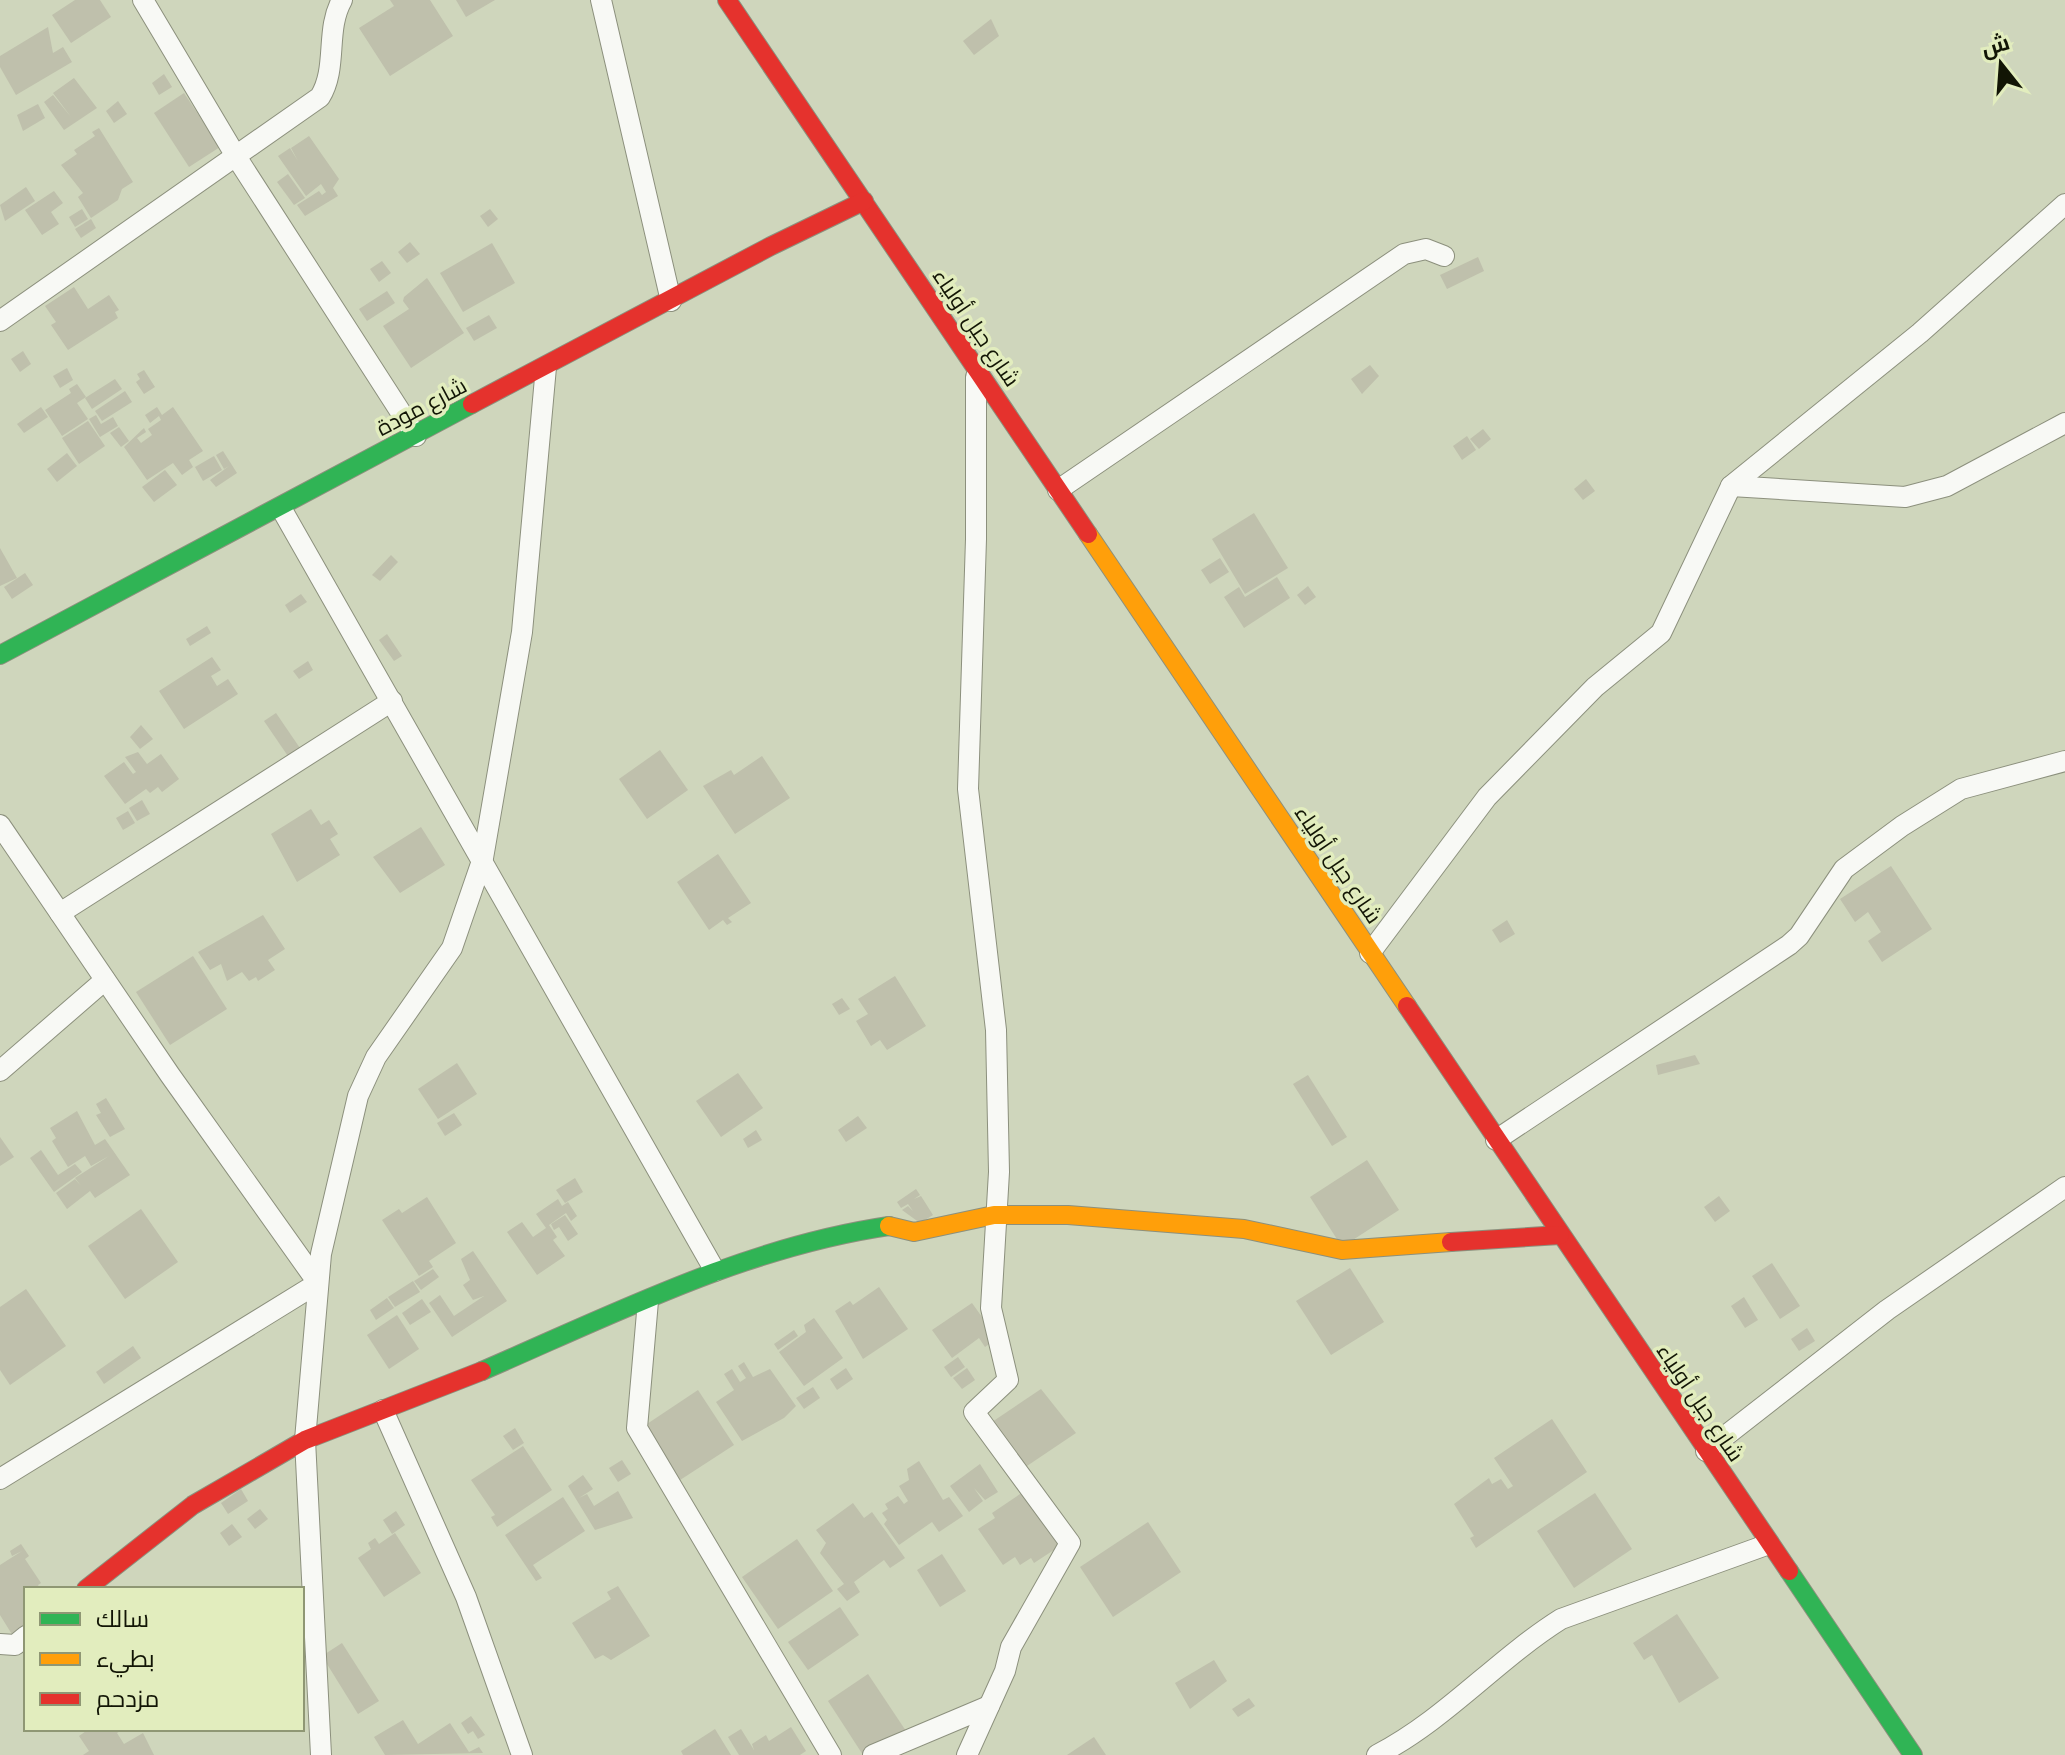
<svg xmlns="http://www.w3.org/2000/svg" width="2065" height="1755" viewBox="0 0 2065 1755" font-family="'Golos Text',Cairo,sans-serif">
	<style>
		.building { fill: #bfc0ac }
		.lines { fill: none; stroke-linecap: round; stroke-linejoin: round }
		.street-casing { stroke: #8c907d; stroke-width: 22 }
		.fast-casing { stroke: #8c907d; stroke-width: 20 }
		.slow-casing { stroke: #8c907d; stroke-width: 20 }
		.jam-casing { stroke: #8c907d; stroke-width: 20 }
		.street { stroke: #f8f9f5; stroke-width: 20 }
		.fast { stroke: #30b455; stroke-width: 18 }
		.slow { stroke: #ff9f0a; stroke-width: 18 }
		.jam { stroke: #e5322d; stroke-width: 18 }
		.labels { text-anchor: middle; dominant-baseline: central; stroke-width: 7; stroke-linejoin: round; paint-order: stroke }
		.street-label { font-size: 22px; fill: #121505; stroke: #e2edbe }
	</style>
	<rect width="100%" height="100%" fill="#cfd6bc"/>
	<g class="building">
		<polygon points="75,0 100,0 111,17 71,43 52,15"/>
		<polygon points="390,0 430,0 453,36 390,76 359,28 394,6"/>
		<polygon points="456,0 495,0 466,17"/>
		<polygon points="991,19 999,36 974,55 963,41"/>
		<polygon points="48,27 53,53 63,47 72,62 16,95 0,67 0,56"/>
		<polygon points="164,74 172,87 159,95 152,83"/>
		<polygon points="74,78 97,108 64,130 44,102 53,95 71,117 53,93"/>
		<polygon points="184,93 220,147 189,167 154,113"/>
		<polygon points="118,101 127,114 114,123 106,111"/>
		<polygon points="38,104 45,118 23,131 17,115"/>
		<polygon points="99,128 133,182 122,189 118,200 91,218 78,197 83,193 61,165 77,154 74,150 95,136 92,132"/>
		<polygon points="309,136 339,179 333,188 338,196 305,216 297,205 319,191 322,195 326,192 321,184 306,196 278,156 290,148 298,161 291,148"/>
		<polygon points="288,174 305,198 294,205 277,182"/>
		<polygon points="26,187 35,201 5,221 0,205"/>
		<polygon points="54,191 63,203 51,212 59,224 42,235 25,210"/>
		<polygon points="82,209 88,219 75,227 69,217"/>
		<polygon points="490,209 498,219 488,227 480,216"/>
		<polygon points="91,219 96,228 81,238 75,229"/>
		<polygon points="410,242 420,254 407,263 398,252"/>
		<polygon points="492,243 515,283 463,312 440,273"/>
		<polygon points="1478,257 1484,271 1447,289 1440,275"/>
		<polygon points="382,261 391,273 379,282 370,269"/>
		<polygon points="427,278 464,333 411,368 383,326 409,309 403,301 404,297"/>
		<polygon points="74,287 88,309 109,295 119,310 115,312 118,318 68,350 51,325 56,322 45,306"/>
		<polygon points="387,291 395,303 367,321 359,309"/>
		<polygon points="489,315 497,328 474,341 466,328"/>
		<polygon points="23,351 31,364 20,372 11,359"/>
		<polygon points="1370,365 1379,376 1362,394 1351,379"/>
		<polygon points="67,368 73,380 60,388 53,376"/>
		<polygon points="144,370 155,387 144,394 136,382 140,379 137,374"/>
		<polygon points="115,379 122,389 92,409 85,398"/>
		<polygon points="77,384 86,397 77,403 88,419 62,436 45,410 71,393 69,389"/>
		<polygon points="125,391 132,402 102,421 95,411"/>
		<polygon points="41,407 48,417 24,433 17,424"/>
		<polygon points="157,407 162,415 173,407 203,451 189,460 193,467 182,475 173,463 147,480 124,447 144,428 146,432 137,438 141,443 152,435 148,429 161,420 159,416 150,423 145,415"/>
		<polygon points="96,415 101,424 113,417 118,426 100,437 89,419"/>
		<polygon points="88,421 105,446 79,464 62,438"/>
		<polygon points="119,427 129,441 121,447 110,433"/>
		<polygon points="1483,429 1491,439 1479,449 1470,439"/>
		<polygon points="1467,436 1476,450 1462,460 1453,446"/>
		<polygon points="223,451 237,473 216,487 210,480 229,466 224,469 216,455"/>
		<polygon points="67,453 77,466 57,482 47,469"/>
		<polygon points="214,456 222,470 203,481 195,467"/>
		<polygon points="165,470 177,485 154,502 142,487"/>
		<polygon points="1586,479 1595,491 1583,500 1574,489"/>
		<polygon points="1254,513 1288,568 1245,594 1212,539"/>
		<polygon points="0,548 17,578 0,586"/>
		<polygon points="391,555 398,562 380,581 372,575"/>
		<polygon points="1220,558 1229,572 1210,584 1201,570"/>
		<polygon points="25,573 33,585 12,599 4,587"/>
		<polygon points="1277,577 1290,598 1244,628 1224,597 1239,587 1245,597"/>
		<polygon points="1308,586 1316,597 1305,605 1297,595"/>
		<polygon points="301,594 307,602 290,613 285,605"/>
		<polygon points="207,626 211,633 190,646 186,639"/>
		<polygon points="387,634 402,656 394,661 379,640"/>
		<polygon points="212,657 221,670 211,676 217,686 228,679 238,694 184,729 159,691"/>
		<polygon points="308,661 313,670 299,679 293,671"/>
		<polygon points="276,713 304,754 292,762 264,721"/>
		<polygon points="141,725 153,739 140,749 130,737"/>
		<polygon points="660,750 688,790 647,819 619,779"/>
		<polygon points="138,752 147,764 161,754 179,779 162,792 158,787 150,793 146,789 125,804 104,776 124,762 133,774 136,772 125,757"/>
		<polygon points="762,756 790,798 735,834 703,786 731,770 734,775"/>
		<polygon points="142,800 150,814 137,821 129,808"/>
		<polygon points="311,809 321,825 329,820 338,834 330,839 340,855 297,882 271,834"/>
		<polygon points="128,811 135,823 123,830 116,818"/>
		<polygon points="421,827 445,865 400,893 373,857"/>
		<polygon points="718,854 751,903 728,918 732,922 727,925 723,920 709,930 677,882"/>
		<polygon points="1891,866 1932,929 1882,962 1868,941 1881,932 1868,912 1855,922 1840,899"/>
		<polygon points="263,915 285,949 268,960 275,970 258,981 256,977 249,981 242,972 227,981 221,964 210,970 198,952"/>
		<polygon points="1507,920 1515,934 1500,943 1492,930"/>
		<polygon points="193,956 227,1009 170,1045 136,992"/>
		<polygon points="895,976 926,1026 887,1050 880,1040 871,1046 856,1021 868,1014 858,999"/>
		<polygon points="842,998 850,1009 839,1015 832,1004"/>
		<polygon points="1695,1055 1700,1064 1658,1075 1656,1065"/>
		<polygon points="457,1063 477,1094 438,1119 418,1089"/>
		<polygon points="738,1073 763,1108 721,1137 696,1101"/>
		<polygon points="1308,1075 1347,1137 1332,1146 1293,1084"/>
		<polygon points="106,1098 125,1129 110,1137 96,1115 101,1113 96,1104"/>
		<polygon points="77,1111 95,1145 105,1139 130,1175 95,1198 90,1191 67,1209 56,1193 75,1179 81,1186 75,1178 109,1156 91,1166 85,1156 68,1167 52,1141 56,1138 50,1128"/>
		<polygon points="454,1113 462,1125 445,1136 437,1123"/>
		<polygon points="858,1116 867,1128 846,1142 838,1130"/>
		<polygon points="756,1130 762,1140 748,1148 743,1139"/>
		<polygon points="0,1137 14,1157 0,1166"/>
		<polygon points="41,1150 58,1175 75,1164 82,1172 54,1192 30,1158"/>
		<polygon points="1367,1160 1399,1210 1342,1247 1310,1197"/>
		<polygon points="575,1178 583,1192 565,1203 556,1190"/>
		<polygon points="916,1189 920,1195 914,1199 921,1196 933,1215 920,1223 902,1210 908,1206 913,1211 908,1204 901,1208 897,1202"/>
		<polygon points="1719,1196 1730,1211 1715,1222 1704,1207"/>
		<polygon points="427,1197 456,1243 429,1261 433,1267 419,1276 382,1220 399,1209 402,1213"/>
		<polygon points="558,1199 562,1206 568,1202 577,1216 571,1221 566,1213 549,1225 557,1237 553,1240 565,1256 537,1275 507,1232 522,1222 533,1237 546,1228 536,1214"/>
		<polygon points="141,1209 178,1262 125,1299 88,1246"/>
		<polygon points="565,1215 578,1234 568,1241 559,1227 554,1230 551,1224"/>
		<polygon points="473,1251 507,1301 452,1337 429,1303 440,1295 454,1316 484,1296 473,1300 463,1285 470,1280 461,1259"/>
		<polygon points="1772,1263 1800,1306 1780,1319 1752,1276"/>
		<polygon points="1350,1268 1384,1322 1331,1355 1296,1301"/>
		<polygon points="433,1269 439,1277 421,1290 414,1281"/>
		<polygon points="413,1281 420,1292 395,1307 388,1297"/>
		<polygon points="879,1287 908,1329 863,1359 835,1311 850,1301 853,1305"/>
		<polygon points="26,1289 66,1346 10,1385 0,1370 0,1307"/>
		<polygon points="1744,1297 1758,1320 1745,1328 1731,1306"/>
		<polygon points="387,1298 394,1308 376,1320 370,1310"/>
		<polygon points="422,1299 431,1312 410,1325 402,1313"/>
		<polygon points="972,1303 997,1338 985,1347 979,1338 952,1358 932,1330"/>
		<polygon points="397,1315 419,1349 389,1369 367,1335"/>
		<polygon points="814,1318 843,1358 804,1386 779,1352 806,1332 804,1325"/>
		<polygon points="1807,1328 1815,1341 1799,1351 1791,1339"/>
		<polygon points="794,1330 798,1336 778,1350 774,1344"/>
		<polygon points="133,1346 141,1358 104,1384 96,1372"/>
		<polygon points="958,1357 965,1367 951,1377 944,1367"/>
		<polygon points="744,1362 753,1377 770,1369 796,1406 784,1418 742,1441 716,1402 734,1390 724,1374 732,1369 740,1382 746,1378 738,1366"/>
		<polygon points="846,1368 853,1379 837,1390 830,1379"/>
		<polygon points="967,1368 975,1380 962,1389 953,1378"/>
		<polygon points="813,1387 820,1398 804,1409 796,1398"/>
		<polygon points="1041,1389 1076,1433 1024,1468 992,1422"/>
		<polygon points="698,1390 734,1445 677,1482 641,1428"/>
		<polygon points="1552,1419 1587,1472 1476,1548 1470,1538 1474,1536 1454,1504 1489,1478 1492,1484 1501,1479 1508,1489 1513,1486 1494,1458"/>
		<polygon points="515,1428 524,1443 513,1450 503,1436"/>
		<polygon points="523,1446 552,1490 497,1527 491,1517 495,1515 471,1480"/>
		<polygon points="622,1460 631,1474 618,1482 609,1468"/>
		<polygon points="919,1461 943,1500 949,1497 963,1516 939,1532 932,1522 899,1545 884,1524 887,1520 882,1513 888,1509 885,1504 898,1496 904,1504 908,1501 899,1486 909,1480 907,1469"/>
		<polygon points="980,1464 998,1492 985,1500 974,1488 983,1501 969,1512 950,1486"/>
		<polygon points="583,1475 593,1489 579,1498 587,1494 594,1506 618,1491 633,1518 595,1530 568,1486"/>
		<polygon points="241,1489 248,1501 228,1514 221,1503"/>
		<polygon points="1026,1490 1063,1544 1034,1563 1031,1558 1020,1565 1015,1557 1003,1565 978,1529 995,1518 992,1513"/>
		<polygon points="1595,1493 1632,1549 1574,1588 1537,1531"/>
		<polygon points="563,1497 585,1531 533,1565 542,1578 536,1581 505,1535"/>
		<polygon points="853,1503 864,1518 872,1512 905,1558 890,1568 884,1560 854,1582 860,1592 847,1601 837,1589 844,1584 820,1553 826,1543 816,1530"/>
		<polygon points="260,1509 268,1519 255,1529 247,1519"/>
		<polygon points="396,1511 405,1525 392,1534 383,1520"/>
		<polygon points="1148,1522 1181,1572 1113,1617 1080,1567"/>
		<polygon points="232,1524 242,1537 229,1546 220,1533"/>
		<polygon points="395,1533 421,1573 384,1597 358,1558 371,1549 368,1543 375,1538 379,1544"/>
		<polygon points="797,1539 833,1591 778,1629 742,1577"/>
		<polygon points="21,1544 29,1556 25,1559 41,1583 38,1585 40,1589 26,1589 26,1627 13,1636 0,1615 0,1565 22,1551 12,1556 10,1551"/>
		<polygon points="942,1554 966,1591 940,1607 917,1570"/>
		<polygon points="618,1586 650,1636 611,1660 603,1655 595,1659 572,1623 611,1599 607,1592"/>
		<polygon points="840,1607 859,1635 808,1670 788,1642"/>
		<polygon points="1677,1614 1719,1678 1679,1703 1652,1655 1644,1660 1633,1643"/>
		<polygon points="342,1643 379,1701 358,1714 322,1656"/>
		<polygon points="1214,1660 1227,1681 1190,1709 1175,1683"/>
		<polygon points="868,1674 906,1731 863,1755 828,1701"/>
		<polygon points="1249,1698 1255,1706 1238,1717 1232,1709"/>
		<polygon points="471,1716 485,1735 478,1739 473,1731 468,1734 461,1723"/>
		<polygon points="403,1720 418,1744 450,1723 469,1752 479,1747 483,1753 385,1755 374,1737"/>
		<polygon points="791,1727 806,1751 800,1755 739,1755 728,1737 741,1729 754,1750 752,1744 766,1735 769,1741"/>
		<polygon points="89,1729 123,1729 117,1733 124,1744 143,1733 154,1755 83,1755 89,1751 79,1736"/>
		<polygon points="715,1729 731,1755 683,1755 681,1751"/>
		<polygon points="1094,1737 1106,1755 1067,1755"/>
	</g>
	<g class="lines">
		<defs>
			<g id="street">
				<polyline points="143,0 237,158 416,436"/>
				<polyline points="601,0 671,301"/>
				<path d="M 0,321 L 320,97 C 338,68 325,30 342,0"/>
				<polyline points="1731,486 1905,497 1947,486 2065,423"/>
				<polyline points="1058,490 1404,254 1426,249 1444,256"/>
				<polyline points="281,508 715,1271"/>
				<polyline points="0,825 170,1075 318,1283 0,1479"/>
				<polyline points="60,913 392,701"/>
				<polyline points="1370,953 1487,797 1595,687 1661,633 1731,486 1920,333 2065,204"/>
				<polyline points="0,1071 105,980"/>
				<polyline points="1496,1140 1789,945 1799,936 1844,869 1902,826 1961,789 2065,761"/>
				<polyline points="648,1301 637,1428 831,1755"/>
				<polyline points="383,1410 466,1597 522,1755"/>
				<polyline points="1706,1451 1887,1310 2065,1187"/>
				<polyline points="0,1644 15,1645 26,1636"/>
				<polyline points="321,1755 305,1440 321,1254 358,1096 376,1057 452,948 483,858 522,632 546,367"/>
				<polyline points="873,1755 989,1706"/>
				<polyline points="967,1755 1005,1671 1011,1647 1070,1543 974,1412 1008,1380 991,1308 999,1172 996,1030 968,789 976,539 976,377"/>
				<path d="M 1377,1755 C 1445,1720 1496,1660 1561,1619 L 1769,1544"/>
			</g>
			<g id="fast">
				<polyline points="0,655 472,404"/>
				<path d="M 482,1371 C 614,1314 745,1247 889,1226"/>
				<polyline points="1789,1571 1913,1755"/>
			</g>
			<g id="slow">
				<polyline points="1088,534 1407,1006"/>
				<polyline points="889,1226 914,1232 994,1215 1068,1215 1244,1229 1342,1250 1451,1242"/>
			</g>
			<g id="jam">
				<polyline points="727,0 1088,534"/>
				<polyline points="472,404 771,246 864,201"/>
				<polyline points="1407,1006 1789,1571"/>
				<polyline points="1451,1242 1560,1235"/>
				<polyline points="86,1589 193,1505 305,1440 482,1371"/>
			</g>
		</defs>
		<use href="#street" class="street-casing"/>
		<use href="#fast" class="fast-casing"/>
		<use href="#slow" class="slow-casing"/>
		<use href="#jam" class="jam-casing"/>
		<use href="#street" class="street"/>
		<use href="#fast" class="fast"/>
		<use href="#slow" class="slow"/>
		<use href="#jam" class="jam"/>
	</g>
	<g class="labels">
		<g class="street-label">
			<text transform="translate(977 327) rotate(56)">شارع جبل أولياء</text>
			<text transform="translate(421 406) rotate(-28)">شارع مودة</text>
			<text transform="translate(1339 864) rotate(56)">شارع جبل أولياء</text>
			<text transform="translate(1701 1402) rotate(56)">شارع جبل أولياء</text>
		</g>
	</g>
	<rect x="24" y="1587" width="280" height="144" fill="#e2edbe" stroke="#8f9774" stroke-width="2"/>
	<rect x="40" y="1613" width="40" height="12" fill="#30b455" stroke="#8f9774" stroke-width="2"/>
	<text x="96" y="1627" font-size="24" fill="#121505">سالك</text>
	<rect x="40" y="1653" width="40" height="12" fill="#ff9f0a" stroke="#8f9774" stroke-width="2"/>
	<text x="96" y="1667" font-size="24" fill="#121505">بطيء</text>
	<rect x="40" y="1693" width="40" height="12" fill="#e5322d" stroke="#8f9774" stroke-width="2"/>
	<text x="96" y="1707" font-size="24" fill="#121505">مزدحم</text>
	<g transform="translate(2001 64) rotate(343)" stroke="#e2edbe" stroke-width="6" paint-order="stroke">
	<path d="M0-6L14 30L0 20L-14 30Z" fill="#121505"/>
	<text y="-12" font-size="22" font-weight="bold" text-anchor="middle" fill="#121505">ش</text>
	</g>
</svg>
